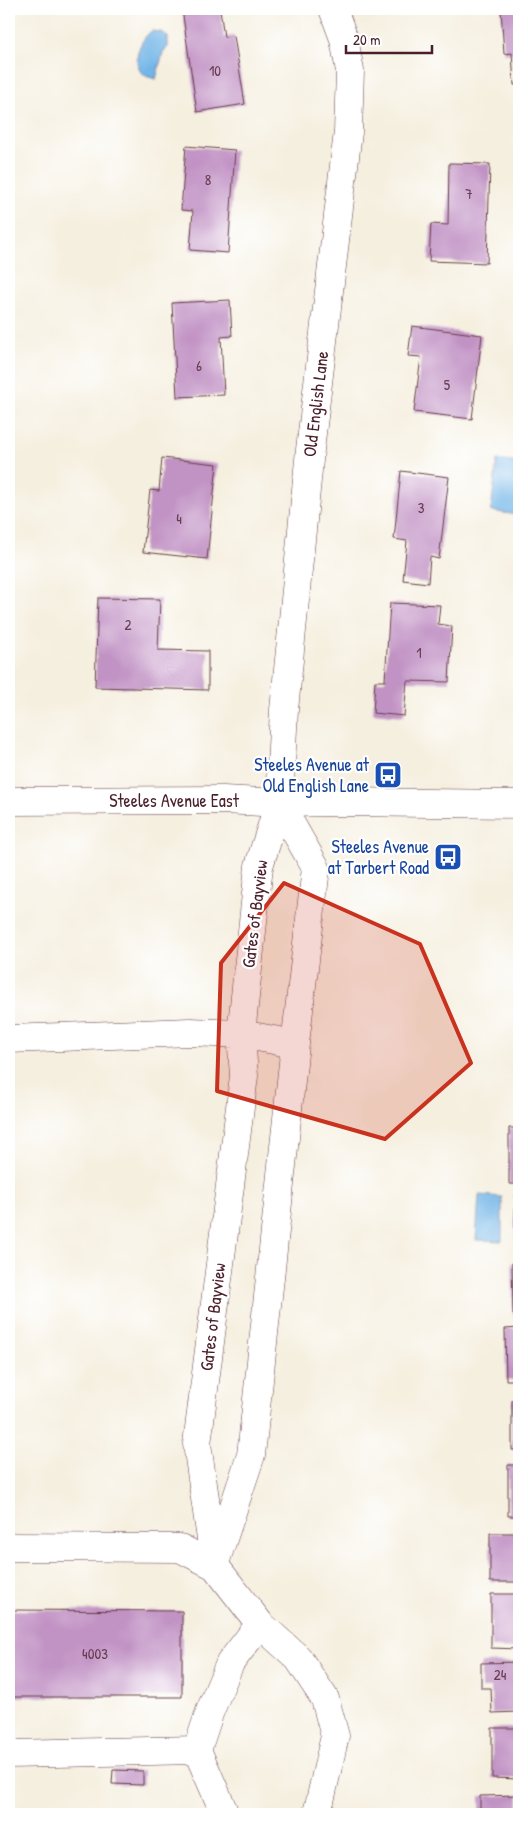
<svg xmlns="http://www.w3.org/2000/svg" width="528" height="1823" viewBox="0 0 528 1823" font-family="'Patrick Hand',sans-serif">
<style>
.water{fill:#72b5e7;stroke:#5e6a89}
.building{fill:#c192c4}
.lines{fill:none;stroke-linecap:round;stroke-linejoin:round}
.minor-casing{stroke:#643e46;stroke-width:29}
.major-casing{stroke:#643e46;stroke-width:29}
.minor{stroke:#fff;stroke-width:28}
.major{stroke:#fff;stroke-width:28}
.marked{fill:#c8321e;fill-opacity:0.2;stroke:#c8321e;stroke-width:4;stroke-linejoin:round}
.labels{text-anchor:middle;stroke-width:4.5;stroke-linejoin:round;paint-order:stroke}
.number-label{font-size:15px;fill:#683c51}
.street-label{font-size:18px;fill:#4a1f2b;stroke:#fff}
.transit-label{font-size:18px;fill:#164399;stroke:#fff;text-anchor:end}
</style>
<rect width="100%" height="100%" fill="#fff"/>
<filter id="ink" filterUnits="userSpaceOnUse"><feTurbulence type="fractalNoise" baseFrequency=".02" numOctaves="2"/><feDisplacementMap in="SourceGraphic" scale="10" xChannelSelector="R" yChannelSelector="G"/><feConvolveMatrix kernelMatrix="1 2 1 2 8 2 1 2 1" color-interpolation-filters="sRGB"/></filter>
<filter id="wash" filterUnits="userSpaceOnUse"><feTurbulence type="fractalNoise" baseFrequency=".0096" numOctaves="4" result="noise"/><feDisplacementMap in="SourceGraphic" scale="20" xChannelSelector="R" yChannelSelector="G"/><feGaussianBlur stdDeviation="1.12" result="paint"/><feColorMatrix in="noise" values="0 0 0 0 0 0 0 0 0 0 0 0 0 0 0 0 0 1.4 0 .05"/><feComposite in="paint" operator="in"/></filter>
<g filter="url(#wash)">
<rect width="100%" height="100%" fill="#f5efdf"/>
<!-- water -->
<path class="water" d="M152 31 161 32 168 37V47L163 52 156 79C153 78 147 77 144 75 130 64 140 38 152 31Z
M497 460 519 463 518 515 491 511Z
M479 1195 502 1197V1241L476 1240Z"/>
<g id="blocks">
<!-- building -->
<path class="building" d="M182 9H220L224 37 234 36 245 104 197 112Z
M501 9H519V85H514L512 53 504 54Z
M186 146 235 150 228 253 190 250 193 211 181 210Z
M449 163 490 164 487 263 429 261 431 224 448 225Z
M230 300 232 336 221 337 224 395 177 397 172 303Z
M412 326 482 335 472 419 414 412 421 357 408 356Z
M162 458 217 464 207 559 143 552 150 490 159 491Z
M401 471 449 477 439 559 430 557 428 583 403 580 407 541 394 539Z
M98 598 160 599 158 650 208 651V690L95 687Z
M390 603 440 605 438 624 452 626 449 682 407 681 404 716 373 713 375 681H385Z
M509 1128H519V1184H509Z
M515 1196H519V1249H515Z
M512 1263H519V1315H513Z
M519 1328V1380H506L505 1329Z
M512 1400H519V1450H512Z
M508 1465H519V1516H508Z
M490 1533H519V1582H490Z
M491 1594H519V1649L491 1648Z
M9 1610 182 1611V1697H9Z
M519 1662V1712L492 1713 491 1688H481V1663Z
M492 1728H519V1779L492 1778Z
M113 1770 143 1771V1785L112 1784Z
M519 1795V1814H480V1796Z"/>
</g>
</g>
<g filter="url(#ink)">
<use href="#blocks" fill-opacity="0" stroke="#643e46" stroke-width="1"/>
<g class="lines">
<defs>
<path id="minor" d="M9 1039 190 1032 241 1034 295 1044
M9 1547 180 1548 215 1566
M216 1560 251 1455 295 1044 316 868 279 803
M9 1754 197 1750
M225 1814 197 1750 210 1711 230 1663 260 1624
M317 1814 335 1736 325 1699 298 1658 260 1624 215 1566 197 1444 244 1076 241 1034 259 866 279 803 284 710 310 450 348 132 350 71 344 39 333 9"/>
<path id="major" d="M9 801 223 800 279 803 341 802 519 804"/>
</defs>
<!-- minor casing -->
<use href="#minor" class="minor-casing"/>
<!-- major casing -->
<use href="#major" class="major-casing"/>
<!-- minor -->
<use href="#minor" class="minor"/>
<!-- major -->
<use href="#major" class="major"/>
</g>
</g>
<!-- marked area -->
<path class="marked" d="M284 883 420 944 471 1063 385 1139 217 1091 221 963Z"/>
<!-- icons -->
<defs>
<symbol id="bus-square" viewBox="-11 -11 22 22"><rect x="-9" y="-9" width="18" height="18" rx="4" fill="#1a4fb4" stroke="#fff"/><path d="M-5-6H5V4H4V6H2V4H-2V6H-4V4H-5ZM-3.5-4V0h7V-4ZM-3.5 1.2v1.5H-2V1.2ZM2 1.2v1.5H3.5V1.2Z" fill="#fff"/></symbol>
</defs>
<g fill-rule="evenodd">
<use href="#bus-square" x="372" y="759" width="32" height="32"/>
<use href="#bus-square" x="432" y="841" width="32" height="32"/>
</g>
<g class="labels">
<!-- number labels -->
<g class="number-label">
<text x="215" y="76">10</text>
<text x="208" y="185">8</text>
<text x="469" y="199">7</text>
<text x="199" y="371">6</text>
<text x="447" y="390">5</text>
<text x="421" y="513">3</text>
<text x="179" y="524">4</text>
<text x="128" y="630">2</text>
<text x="419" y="658">1</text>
<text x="95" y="1659">4003</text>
<text x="500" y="1680">24</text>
</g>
<!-- street labels -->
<g class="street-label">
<text transform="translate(316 404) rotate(-83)" y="6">Old English Lane</text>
<text x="174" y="807">Steeles Avenue East</text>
<text transform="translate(255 914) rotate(-83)" y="6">Gates of Bayview</text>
<text transform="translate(213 1317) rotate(-83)" y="6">Gates of Bayview</text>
</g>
<!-- transit labels -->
<g class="transit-label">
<text x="369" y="771">Steeles Avenue at<tspan x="369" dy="21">Old English Lane</tspan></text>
<text x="429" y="853">Steeles Avenue<tspan x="429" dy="21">at Tarbert Road</tspan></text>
</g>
</g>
<!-- margin -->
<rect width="528" height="1823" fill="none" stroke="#fff" stroke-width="30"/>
<!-- scale -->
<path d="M346 45v8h86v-8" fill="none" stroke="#4a1f2b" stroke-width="2.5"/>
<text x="353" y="45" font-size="15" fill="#4a1f2b" stroke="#ffffff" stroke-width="4" paint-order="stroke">20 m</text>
</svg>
